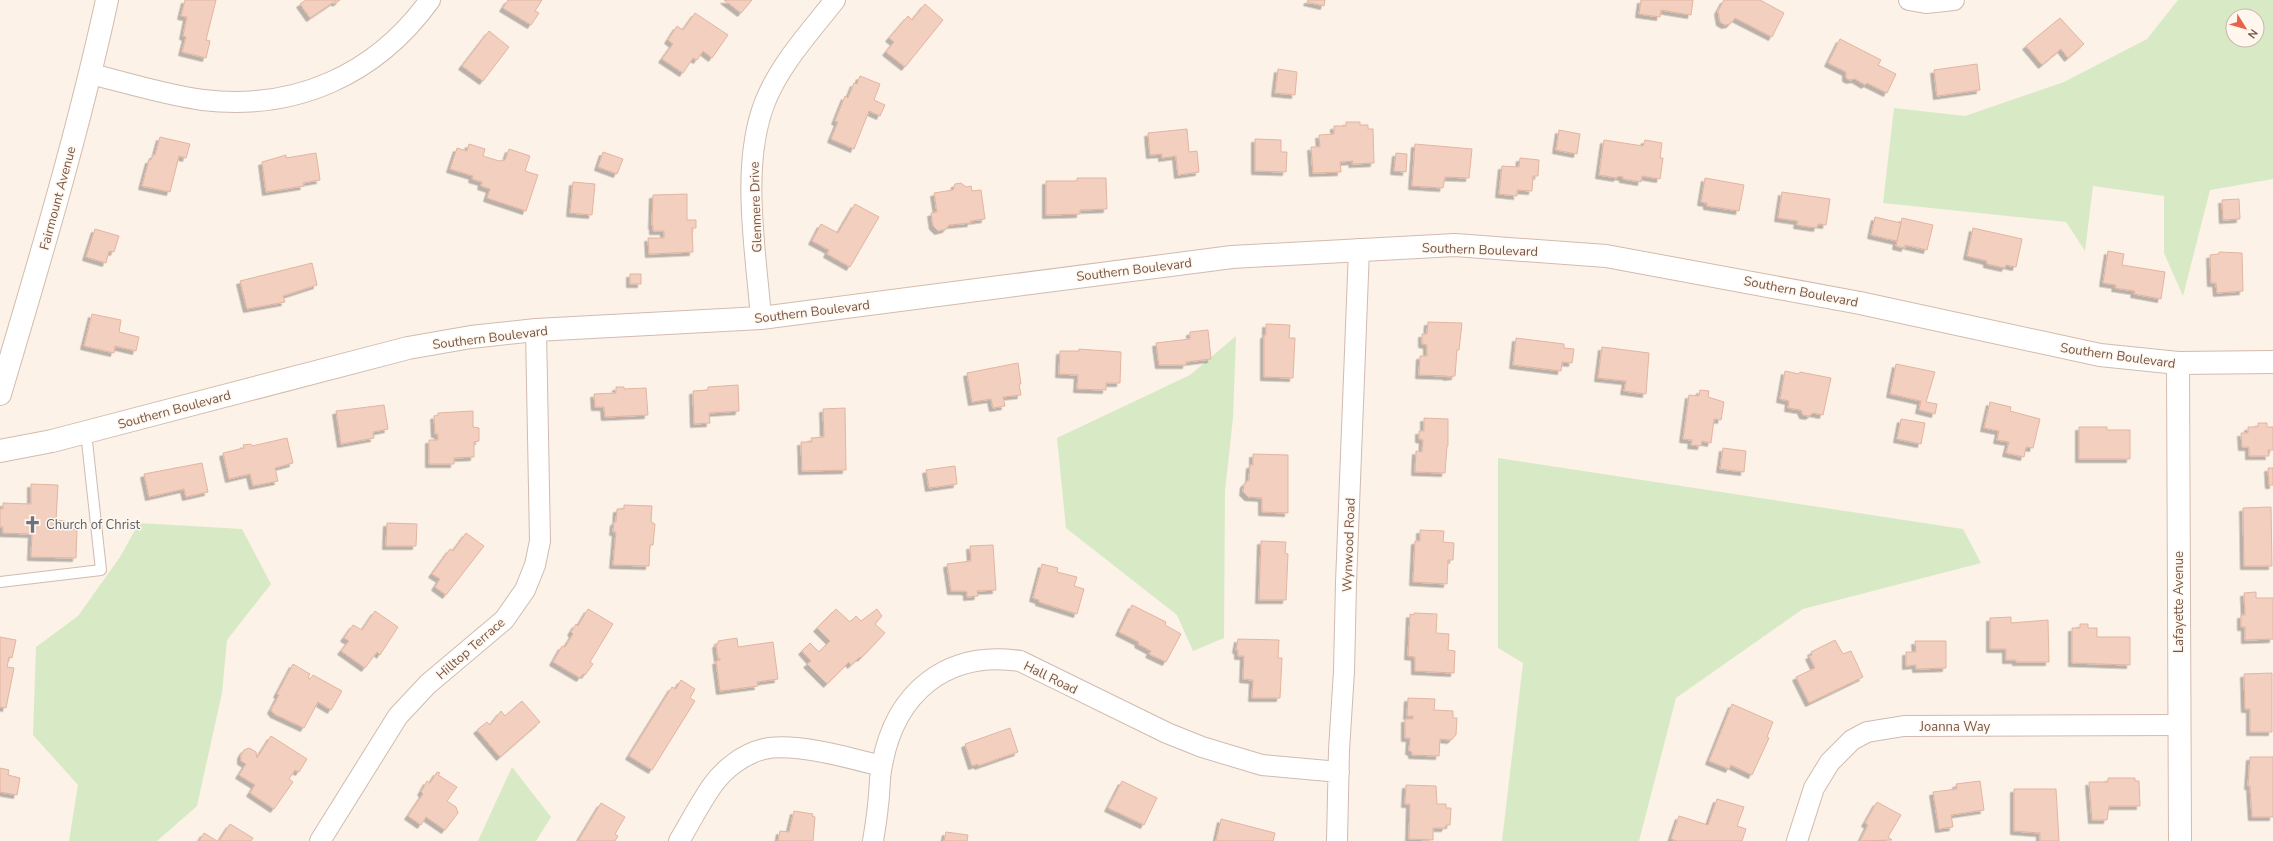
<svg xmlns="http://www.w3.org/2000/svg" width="2273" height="841" viewBox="0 0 2273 841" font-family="'Nunito Sans',sans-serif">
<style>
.green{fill:#d7eac5;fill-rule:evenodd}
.building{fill:#f2cfbf;stroke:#e4b49f;filter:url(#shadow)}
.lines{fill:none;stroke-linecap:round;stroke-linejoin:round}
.lane-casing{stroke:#d0bbaf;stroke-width:12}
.street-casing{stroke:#d0bbaf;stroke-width:22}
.secondary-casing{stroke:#d3bbad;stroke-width:24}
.lane{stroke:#fff;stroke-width:10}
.street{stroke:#fff;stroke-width:20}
.secondary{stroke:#fff;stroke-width:22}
.labels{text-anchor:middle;stroke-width:3;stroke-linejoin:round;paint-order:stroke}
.street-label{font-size:13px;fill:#76574b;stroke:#fff7ed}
.worship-label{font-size:13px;fill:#5b616d;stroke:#fff7ed;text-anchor:start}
</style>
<defs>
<filter id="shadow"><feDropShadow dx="-3.5" dy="3.5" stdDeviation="0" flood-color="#0004"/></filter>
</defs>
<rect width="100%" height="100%" fill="#fcf2e7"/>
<!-- green -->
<path class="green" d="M2178 0H2273V179L2210 190 2183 296 2164 253V196L2093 186 2085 251 2066 222 1883 203 1894 108 1965 116 2064 82 2147 39ZM2233 16H2257V40H2233Z
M1236 336 1233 418 1225 491 1224 638 1193 651 1177 615 1066 528 1057 438 1190 375Z
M1498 458 1963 529 1981 563 1803 609 1676 698 1639 841H1502L1523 663 1498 648Z
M139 523 242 529 271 584 227 640 222 693 197 806 157 841H69L78 785 33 735 36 647 78 616 120 557Z
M512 767 551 817 536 841H478Z"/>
<!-- building -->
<path class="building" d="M185 0H216L206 40 210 41 206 58 182 52 186 37 183 36 187 17 181 16Z
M306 0H340L336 3 335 1 310 18 300 4Z
M508 0H542L535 11 539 13 531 25 503 8Z
M724 0H752L741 13Z
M1308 0H1325L1324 6 1307 2Z
M1641 0H1693L1691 15 1661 10 1660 17 1639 14Z
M1724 0H1760L1784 13 1772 37 1735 18 1730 24 1725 25 1720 22 1718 11Z
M925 4 943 20 905 67 886 52 894 42 889 38 908 16 912 20Z
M695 13 728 35 712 58 703 51 697 60 693 58 683 73 662 59 673 44 668 40 677 26 683 30Z
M2060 18 2084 44 2068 58 2061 49 2042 65 2026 46Z
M489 31 509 47 483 81 462 66Z
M1840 39 1881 60 1878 65 1896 74 1887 93 1867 83 1865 85 1855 79 1850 80 1846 78V72L1828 63Z
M1977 64 1980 90 1937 96 1934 70Z
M1278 69 1297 72 1295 95 1275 93Z
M860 76 880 84 874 100 885 105 880 116 869 111 854 149 831 139 838 122 835 121 845 96 848 98 854 83 857 84Z
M1346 122H1360V125H1368V129H1373L1374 163 1352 164 1353 161 1340 162 1341 172 1313 173 1311 147H1320L1319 135 1334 134V126H1346Z
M1187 129 1189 152 1197 151 1199 172 1178 175 1176 156 1162 158V154L1150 155 1148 133Z
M1559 130 1580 134 1577 154 1556 150Z
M160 137 190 144 186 158 179 156 170 192 142 186 149 160H151L153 155H155Z
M1255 139 1281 140V152H1287L1286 172 1255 171Z
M1604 140 1643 146 1645 140 1662 143 1660 158H1663L1660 179 1642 176 1641 182 1623 179V177L1618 176 1617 178 1599 175Z
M469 144 485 149 483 156 499 161 505 160 509 149 530 156 525 171 538 175 526 211 487 198 490 189 481 186 482 182 472 179 473 176 450 169 457 148 467 151Z
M1415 144 1472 149 1469 178 1445 177 1443 188 1412 186Z
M603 152 623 159 617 174 598 167Z
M316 153 320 180 303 183 304 186 266 192 262 162 286 155V158Z
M1396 153 1407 154 1406 172 1394 171Z
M1520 158 1539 160 1538 176H1533L1532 191 1517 190V196L1499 194 1502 166 1519 167Z
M1077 178H1106L1107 209 1080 210V214L1046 215V181H1077Z
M1705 178 1744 185 1739 211 1707 206V203L1701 202Z
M573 182 595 184 592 215 570 213Z
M961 183 966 187 971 186 972 191 981 190 985 219 970 221 971 223 949 225 946 229 938 231 933 226 931 213 937 212 934 193 953 190 955 184Z
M1782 192 1830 199 1826 225 1818 224 1817 228 1797 225 1798 221 1778 218Z
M687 194V220H696V228H692L693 252 649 254 648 238H664V231H653V225L652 226 653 195Z
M2239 199 2240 219 2223 220 2222 200Z
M855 204 879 217 850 267 827 254 829 250 812 241 821 224 838 233Z
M1875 217 1901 223 1897 241 1871 235Z
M1902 218 1933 225 1927 250 1905 245V248L1896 246Z
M1973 228 2022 239 2016 267 2006 265 2005 268 1987 264V261L1967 256Z
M95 229 119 236 114 252 109 251 106 263 86 257Z
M2108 251 2124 254 2122 265 2165 272 2161 299 2134 294 2135 291 2115 288 2116 285 2103 283Z
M2219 252 2242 253 2243 291 2217 293 2216 283H2211L2210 255 2219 254Z
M312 263 317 285 283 296 285 302 247 309 240 281Z
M630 274H641V284H630Z
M92 314 121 320 119 332 139 337 136 351 115 346 114 353 84 346Z
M1428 322 1462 323 1459 350H1457L1455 376 1447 377V376L1419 375 1420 356H1427V345L1422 344V334H1427Z
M1266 324 1290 325 1289 338H1295L1293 378 1264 377V335H1266Z
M1208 330 1211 359 1186 362V365H1159L1156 343 1190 339V332Z
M1516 338 1564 344V348L1574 349 1572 363 1562 362 1561 371 1513 365Z
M1602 347 1649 353 1646 394 1624 391 1626 381 1598 378Z
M1079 349 1121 352 1120 383H1106V390L1077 389 1078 375 1059 374 1060 351H1079Z
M1018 363 1021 384H1019L1021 395 1003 397 1005 406 993 408 991 399 972 402 967 373Z
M1896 364 1935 372 1926 402 1937 404 1935 414 1919 410 1921 401 1890 394Z
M1785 371 1799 374 1800 372 1831 378 1823 415 1813 413 1809 416 1803 415 1801 410 1788 408 1789 401 1780 399Z
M738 385 739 411 709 413 710 423 694 424 693 391 708 390V387Z
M616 387H624V389L646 388 648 415 605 417 604 407H595L594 394 616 393Z
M1700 390 1709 391 1708 397 1724 402 1721 420 1714 419 1711 443 1702 441 1701 446 1691 445 1692 440 1683 439 1689 395 1699 396Z
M1990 402 2011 407 2010 411 2040 419 2033 448 2026 447 2024 457 2006 453 2009 442 1997 440 1999 431 1984 428Z
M384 405 388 429 373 432 374 438 341 444 336 411Z
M845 408 846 470 802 471 801 442H812L811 438 824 437 823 409Z
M473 411V427L479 428V441L474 442V457L454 458V464H429V440H438V434H435L434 416 438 415V413Z
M1424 418 1448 419V446H1447L1445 473 1415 472 1416 451 1422 452 1423 440 1419 439V431H1424Z
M1901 419 1925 423 1921 444 1897 439Z
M2258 423H2267V427H2273V450H2268L2269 456H2249V447H2242L2241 433H2248V427H2258Z
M2079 427H2107V430H2130V459H2079Z
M287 438 293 463 275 468 278 481 253 486 250 474 229 479 223 453 244 448 243 445 251 444 252 446Z
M1723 448 1746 451 1744 472 1720 469Z
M1253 454 1288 455V513L1262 512V498L1248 497 1243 492 1244 484 1249 480 1250 465H1253Z
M202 463 208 492 186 497 184 489 149 497 144 474Z
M955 466 957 484 929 488 926 470Z
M2268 468H2273V485H2269Z
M31 484 58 485 56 520 65 521V529H77L76 558 31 557 32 534 3 533V527H0V509H3V503L31 504Z
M624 505 652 506 651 522 655 524 653 545H650L649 566 613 565 616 532H613L614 522H616L617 509H624Z
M2271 507 2272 566H2244L2243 508Z
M387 523 417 524 416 546H386Z
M1420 530 1444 531 1443 542 1454 543 1453 560H1448L1447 584 1413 582 1415 541H1420Z
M466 533 484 546 446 595 435 587 440 579 432 574 450 549 453 551Z
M1261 541 1286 542 1285 553 1288 554 1286 600H1259Z
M993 545 996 590 977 591 978 596 967 597V592L964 591H951L947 564 971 561 970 546Z
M1042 564 1058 568 1057 572 1077 577 1074 586 1084 589 1077 614 1039 602V600L1033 598Z
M2256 592V598H2273V639L2245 640V627H2241V615H2245L2244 593Z
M1132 605 1166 622 1165 625 1181 634 1166 662 1149 654 1151 651 1138 644 1139 642 1119 632Z
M588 609 613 624 590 662 593 664 585 675 583 674 580 678 553 662 562 646 565 647 573 634 571 632 576 624 578 626Z
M836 609 850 622 856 616 861 621 877 609 882 616 875 624 885 633 861 658 860 657 851 665 849 662 827 684 807 664 811 661 802 651 810 643 819 652 830 641 817 628Z
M375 611 398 627 380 655 377 652 365 668 341 651 349 641 344 638 353 625 362 630Z
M1414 613 1437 614 1436 633 1449 634 1448 650 1455 651 1454 673 1415 671V657L1408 656 1410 614 1414 615Z
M2011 617V623L2048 620 2049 662H2016V660H2006V649H1990V618Z
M2080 624H2088V628H2097V637H2130V665L2072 663V628H2080Z
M0 637 16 640 12 658 9 657 7 667 14 668 6 708 0 707Z
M737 638 738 647 773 642 778 679 757 682 758 686 720 691 716 661 720 660V658L718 659 716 644H718V641Z
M1238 639 1279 640 1278 658H1282L1280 698H1252L1253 680 1243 679 1244 656H1238V650H1236Z
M1835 640 1843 654 1851 651 1863 677 1809 703 1796 677 1815 668 1809 656 1812 655 1811 652Z
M1915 641H1946V668L1916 669V665L1906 666V652H1916Z
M293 664 310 674 308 678 310 679 313 675 342 691 331 710 318 702 304 728 274 714 271 710 279 695 277 694Z
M2272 673V732H2250V709H2245L2244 674Z
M681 680 695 689 690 698 695 701 652 770 629 756 672 687 676 689Z
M1408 698 1435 699 1434 710 1453 711V718H1457L1456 735 1451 740 1440 739 1439 756 1412 755V752L1409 751 1410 738H1405V719H1413V716H1407Z
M522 701 540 722 500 757 477 730 487 722 490 725 501 711 505 716Z
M1732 704 1773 722 1767 737 1769 738 1752 775 1731 765 1729 769 1709 761Z
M1010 728 1018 752 978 766V764L972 766 965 744Z
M271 736 307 759 299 772 295 770 289 779 293 782 274 809 250 793 255 785 239 775 246 764 241 761V755L244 750 249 748 256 752 257 758Z
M2250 757H2273V817H2252L2250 786H2248Z
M0 768 9 770 8 775 20 778 17 795 0 792Z
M437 772 440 773 438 775 457 787 447 801 456 807 458 813 445 830 426 817 421 825 408 816 423 794 421 792 427 781 430 783Z
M2108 778H2135V781H2139L2140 806H2109L2107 820H2092L2089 782H2108Z
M1122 781 1157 798 1144 825 1108 808Z
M1980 781 1984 810 1951 815 1953 827 1939 829 1933 792 1957 789 1956 784Z
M1406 785 1436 786 1437 804H1446V808H1451L1450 825H1446L1445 828H1433V840L1409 839 1410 804H1405Z
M2014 789H2056L2059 841H2040V833L2014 831Z
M1717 799 1744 807 1737 826 1746 829 1742 841H1677L1671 839 1679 816 1708 825Z
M1877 802 1901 815 1888 837 1892 840 1860 841 1868 825 1865 823Z
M601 803 625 817 615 834 618 836 615 841H578Z
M794 811 813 814 812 816 815 817 813 841H778L780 831 789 832Z
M1221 819 1275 833 1273 841H1216Z
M230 824 253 838 251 841H219Z
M946 832 968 835 967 841H944Z
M204 833 217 841H199Z"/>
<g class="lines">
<defs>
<path id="lane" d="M0 582 101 570 86 432"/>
<path id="street" d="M1909 0 1926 3 1954 0
M91 74C128 83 165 95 203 100 295 111 376 75 430 0
M761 318C756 252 740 165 765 102 780 64 810 32 835 0
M320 841 398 716 428 684 504 620 525 590 535 565 540 541 536 330
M679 841C690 823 700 803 712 786 724 769 743 754 764 749 794 742 851 758 881 766
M873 841C875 829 877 817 878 805 880 792 879 778 882 765 895 693 946 650 1020 661L1167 733 1202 747 1262 765 1339 772
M1337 841 1339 750 1344 671 1346 583 1359 249
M1797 841 1814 788 1830 762 1852 740 1867 732 1904 726 2179 725"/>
<path id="secondary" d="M2178 363 2180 841
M0 394C39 263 78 133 107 0
M0 451 52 441 408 348 471 337 536 330 761 318 1232 257 1455 245 1606 256 1860 303 2100 355 2178 363 2273 362"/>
</defs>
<!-- lane casing -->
<use href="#lane" class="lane-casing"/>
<!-- street casing -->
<use href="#street" class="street-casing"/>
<!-- secondary casing -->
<use href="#secondary" class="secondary-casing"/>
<!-- lane -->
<use href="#lane" class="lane"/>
<!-- street -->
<use href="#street" class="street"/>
<!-- secondary -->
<use href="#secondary" class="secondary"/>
</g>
<!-- icons -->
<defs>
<symbol id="church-bare" viewBox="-9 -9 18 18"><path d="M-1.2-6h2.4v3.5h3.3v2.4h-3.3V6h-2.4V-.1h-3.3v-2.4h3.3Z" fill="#6b7280" stroke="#fff7ed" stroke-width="2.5" paint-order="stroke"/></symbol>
</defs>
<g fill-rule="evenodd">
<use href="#church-bare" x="20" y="512" width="25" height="25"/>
</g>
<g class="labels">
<!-- street labels -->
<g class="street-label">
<text transform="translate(57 198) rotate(-75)" y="5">Fairmount Avenue</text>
<text transform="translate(755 207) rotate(-92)" y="5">Glenmere Drive</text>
<text transform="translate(1480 249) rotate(2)" y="5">Southern Boulevard</text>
<text transform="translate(1134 269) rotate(-7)" y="5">Southern Boulevard</text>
<text transform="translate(1801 291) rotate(11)" y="5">Southern Boulevard</text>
<text transform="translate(812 311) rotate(-7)" y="5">Southern Boulevard</text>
<text transform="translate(490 337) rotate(-7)" y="5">Southern Boulevard</text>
<text transform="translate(2118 355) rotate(8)" y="5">Southern Boulevard</text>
<text transform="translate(174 409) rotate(-15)" y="5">Southern Boulevard</text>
<text transform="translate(1348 545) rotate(-88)" y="5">Wynwood Road</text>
<text transform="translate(2178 602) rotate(-90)" y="5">Lafayette Avenue</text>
<text transform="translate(470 648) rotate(-41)" y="5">Hilltop Terrace</text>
<text transform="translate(1051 677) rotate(26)" y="5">Hall Road</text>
<text x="1955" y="731">Joanna Way</text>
</g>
<!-- worship labels -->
<g class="worship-label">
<text x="46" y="529">Church of Christ</text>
</g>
</g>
<!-- north arrow -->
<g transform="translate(2245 28) rotate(127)"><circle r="19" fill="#fff7ed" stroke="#c8b7ac"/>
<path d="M0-3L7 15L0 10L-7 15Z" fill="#e6634d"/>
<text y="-6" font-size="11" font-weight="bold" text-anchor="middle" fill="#76574b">N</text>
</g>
</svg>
